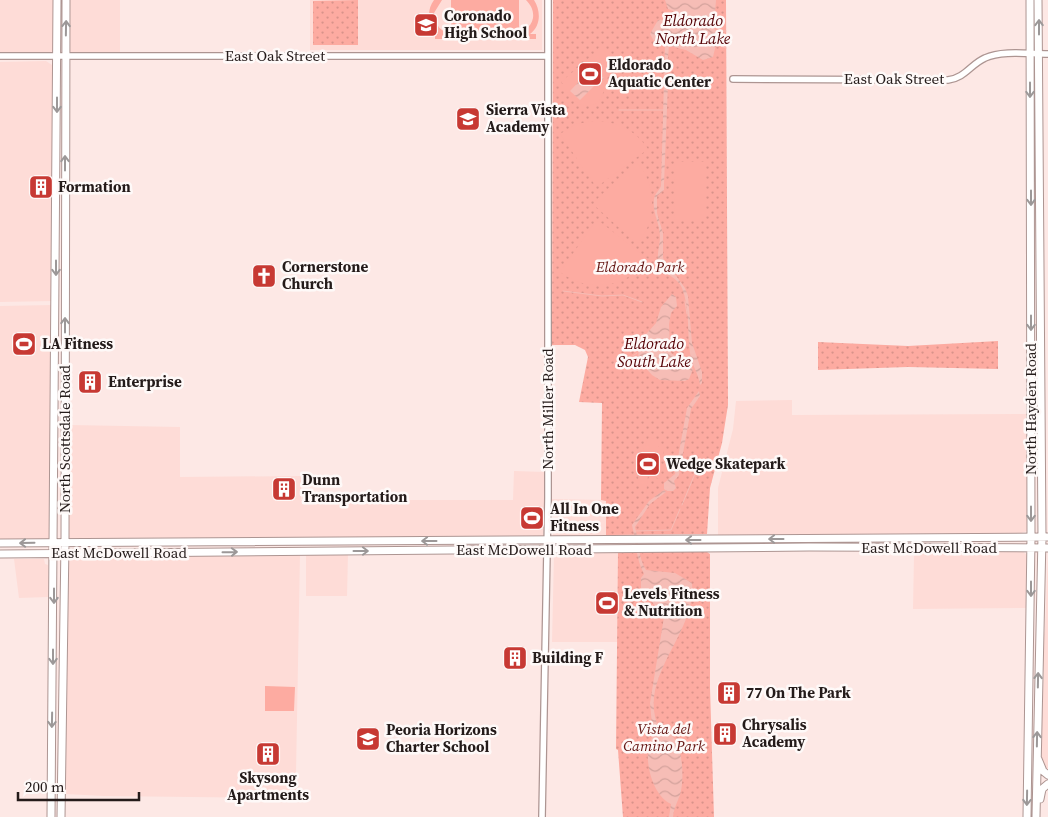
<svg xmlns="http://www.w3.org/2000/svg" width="1048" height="817" viewBox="0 0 1048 817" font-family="'Source Serif 4',serif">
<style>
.built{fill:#fedcd7}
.grass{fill:url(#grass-dots)}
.garden{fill:#fdaba1}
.water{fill:url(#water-waves)}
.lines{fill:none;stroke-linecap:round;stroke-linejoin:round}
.stream{stroke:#f6bdb6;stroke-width:1}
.tertiary-casing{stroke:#ad9592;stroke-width:8}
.primary-casing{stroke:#ad9592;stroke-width:9}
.tertiary{stroke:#fff;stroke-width:5.5}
.primary{stroke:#fff;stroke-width:7}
.oneway{stroke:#9c9898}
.labels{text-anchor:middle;stroke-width:5;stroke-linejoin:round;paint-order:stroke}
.poi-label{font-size:15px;font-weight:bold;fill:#241b1a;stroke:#fef9f8;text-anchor:start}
.street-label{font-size:15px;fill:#241b1a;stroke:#fef9f8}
.park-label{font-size:15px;font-style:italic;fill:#651512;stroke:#fef9f8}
.water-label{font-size:16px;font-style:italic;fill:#560306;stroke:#fef9f8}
</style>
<defs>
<pattern id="grass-dots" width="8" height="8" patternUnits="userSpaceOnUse" patternTransform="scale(1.25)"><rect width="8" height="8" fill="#fdaba1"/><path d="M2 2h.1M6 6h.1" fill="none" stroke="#d9938a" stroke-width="1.8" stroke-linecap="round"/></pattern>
<pattern id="water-waves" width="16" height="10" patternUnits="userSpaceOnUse" patternTransform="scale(1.25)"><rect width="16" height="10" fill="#f6bdb6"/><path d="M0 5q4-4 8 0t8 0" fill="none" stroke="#d3a29c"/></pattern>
</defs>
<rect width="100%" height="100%" fill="#fde8e5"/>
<!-- built -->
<path class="built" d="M0 0H54L53 51 49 53H0Z
M70 0H120V53H69Z
M310 0H542V50H310Z
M46 61 52 65 53 301 0 302V62Z
M53 305 50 539 0 540V306Z
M792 400V415L1028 414 1027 531 1021 533 718 535V488L733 429 736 401Z
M69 425 180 427V477L301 476V500H513L514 471 545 472 543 537 69 538Z
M552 499 606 500V536H553Z
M1022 551 1027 555 1028 558 1027 608 913 609 914 556 917 552Z
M618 552V642H552L554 555Z
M300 554 296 773 301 793 284 798 104 796 65 794 68 556Z
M306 554H348L347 596H306Z
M1048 554V773L1043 768 1040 747 1044 675 1042 644 1045 630Z
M14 559H44L45 564 48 565V597L19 598Z"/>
<!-- grass -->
<path class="grass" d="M358 0V45H313V1Z
M553 0H726L728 405 722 443 710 488 707 534 606 535V501L601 500 602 403 579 402 588 357 585 350 575 345H552Z
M998 341V369L908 367 818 370V342L908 346Z
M618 552H707L710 554V688L714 817H623L618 750 616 749Z"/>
<!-- garden -->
<path class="garden" d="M434 0H442L434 13C435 25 441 33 453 34 473 34 529 43 533 18 534 11 531 5 526 0H534C541 11 541 26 530 34H536V39H435V34H438C428 24 426 11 434 0Z
M451 0H519V32L451 31Z
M601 44 610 53 609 54C615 62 611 69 608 77 604 87 603 111 582 105 575 103 569 94 564 89L566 87 561 82 596 52Z
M594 121C617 121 635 130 648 149L598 186 595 185 560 134 576 124Z
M636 162C657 181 657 224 637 244L594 205V202Z
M674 162H704V221H675Z
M599 221 648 259C627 288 589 294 560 272L595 222Z
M649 437 654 439V442L664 452 657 463 661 477 658 479 651 473 648 476 646 493 639 486 637 456 643 450Z
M265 686 295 687 294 711H265Z"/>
<!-- water -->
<path class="water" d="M665 0H716L714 26 717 40 713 57 703 60 686 50 669 46 666 79 668 83 664 184V190L657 196V213L663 233V258L685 288 688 296 692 343 702 372V383L700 385C699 374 691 364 690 353 687 332 690 308 682 288 678 278 666 275 660 267 655 259 660 246 660 237 660 223 652 213 654 199 655 193 659 191 661 186L665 45 655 43 650 34 658 20 675 19 676 12 668 9Z
M591 69 604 78 597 85 588 76 595 85 580 100 570 91Z
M672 294 676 297 677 306 671 313 669 324 670 348 671 353 693 369 689 379 685 381 660 380 652 375 643 365 638 364 639 342 656 323 661 307Z
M699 391 700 396 691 409 679 475 674 481 676 488 673 491H667L664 489V483L675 474 687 408Z
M664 490 666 492 650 504 635 527C639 542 638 557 646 570L675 573 692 583C697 635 634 677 660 731 684 729 685 779 680 795 677 803 674 808 673 817H669L671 804C651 795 641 753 653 736L650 703 664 617 641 588V578L644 574C636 559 636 542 632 525L649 501Z"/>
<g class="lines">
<!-- stream -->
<path class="stream" d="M715 31H726
M717 45 726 48
M619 110H664
M563 291 602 296 623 295 642 302
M685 301 687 314
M616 367 637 353
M682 505 699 464
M635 531 671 530 680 509
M621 744H649"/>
<defs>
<path id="tertiary" d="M0 56H548
M733 79 948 80C965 78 971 64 985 58 1002 50 1029 54 1048 54
M542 817 548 498V0"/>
<path id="primary" d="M0 543 1048 537
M0 554 809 547 1048 548
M1038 759 1043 771 1048 775
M1040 799 1042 789 1048 784
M51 817 57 0
M61 817 65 542 66 0
M1027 817 1031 537 1030 0
M1036 817 1042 537 1038 0"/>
</defs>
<!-- tertiary casing -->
<use href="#tertiary" class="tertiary-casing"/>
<!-- primary casing -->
<use href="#primary" class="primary-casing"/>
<!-- tertiary -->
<use href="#tertiary" class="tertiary"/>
<!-- primary -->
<use href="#primary" class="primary"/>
</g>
<!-- one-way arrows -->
<defs><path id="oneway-shaft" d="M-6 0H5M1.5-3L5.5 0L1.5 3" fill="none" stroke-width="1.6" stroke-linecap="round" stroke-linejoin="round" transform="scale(1.25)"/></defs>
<g class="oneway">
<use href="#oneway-shaft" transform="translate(1039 27) rotate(-90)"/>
<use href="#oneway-shaft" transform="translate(66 28) rotate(-89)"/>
<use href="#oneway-shaft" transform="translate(1030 90) rotate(90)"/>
<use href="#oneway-shaft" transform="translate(57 105) rotate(90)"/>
<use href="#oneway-shaft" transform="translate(65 163) rotate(-90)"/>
<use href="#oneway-shaft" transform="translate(1031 198) rotate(90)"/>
<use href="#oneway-shaft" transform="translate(56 268) rotate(90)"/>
<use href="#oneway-shaft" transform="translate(1031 323) rotate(90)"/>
<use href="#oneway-shaft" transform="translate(65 325) rotate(-90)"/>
<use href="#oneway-shaft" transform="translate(1031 514) rotate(90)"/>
<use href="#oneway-shaft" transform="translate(776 539) rotate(180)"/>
<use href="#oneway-shaft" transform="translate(693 540) rotate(180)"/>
<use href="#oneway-shaft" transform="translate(429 541) rotate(180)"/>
<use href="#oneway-shaft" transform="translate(27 543) rotate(179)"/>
<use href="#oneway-shaft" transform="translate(361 551)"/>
<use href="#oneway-shaft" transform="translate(230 552) rotate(-1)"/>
<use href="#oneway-shaft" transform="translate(1031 589) rotate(90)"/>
<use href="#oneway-shaft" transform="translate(54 596) rotate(90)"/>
<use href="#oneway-shaft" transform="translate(53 657) rotate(90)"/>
<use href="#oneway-shaft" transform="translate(1038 680) rotate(-89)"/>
<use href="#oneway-shaft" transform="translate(52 720) rotate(91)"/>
<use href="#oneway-shaft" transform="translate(1037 739) rotate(-89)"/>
<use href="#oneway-shaft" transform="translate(1027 798) rotate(91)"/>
</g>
<!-- icons -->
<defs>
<symbol id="school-square" viewBox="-11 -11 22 22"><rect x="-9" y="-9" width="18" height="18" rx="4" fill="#c73933" stroke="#fef9f8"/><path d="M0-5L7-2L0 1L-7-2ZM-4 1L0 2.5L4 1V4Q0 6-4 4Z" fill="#fff"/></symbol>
<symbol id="stadium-square" viewBox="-11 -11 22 22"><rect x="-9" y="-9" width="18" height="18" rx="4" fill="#c73933" stroke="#fef9f8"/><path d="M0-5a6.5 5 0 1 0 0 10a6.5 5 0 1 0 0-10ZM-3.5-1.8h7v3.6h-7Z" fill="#fff"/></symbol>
<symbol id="building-square" viewBox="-11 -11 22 22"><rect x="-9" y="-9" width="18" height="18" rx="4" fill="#c73933" stroke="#fef9f8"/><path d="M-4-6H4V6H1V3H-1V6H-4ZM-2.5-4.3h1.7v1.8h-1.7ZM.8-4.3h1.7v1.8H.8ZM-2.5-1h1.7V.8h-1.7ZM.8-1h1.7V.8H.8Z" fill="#fff"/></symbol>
<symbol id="church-square" viewBox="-11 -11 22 22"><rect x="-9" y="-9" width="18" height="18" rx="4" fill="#c73933" stroke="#fef9f8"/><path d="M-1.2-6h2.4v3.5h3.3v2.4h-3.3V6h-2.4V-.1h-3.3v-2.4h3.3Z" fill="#fff"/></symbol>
</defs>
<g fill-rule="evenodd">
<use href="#school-square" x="412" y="11" width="28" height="28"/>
<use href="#stadium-square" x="576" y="60" width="28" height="28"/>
<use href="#school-square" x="454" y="105" width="28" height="28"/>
<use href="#building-square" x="27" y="173" width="28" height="28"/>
<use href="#church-square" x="250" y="262" width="28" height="28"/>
<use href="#stadium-square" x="10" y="330" width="28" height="28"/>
<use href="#building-square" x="76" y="368" width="28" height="28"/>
<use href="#stadium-square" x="634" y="450" width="28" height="28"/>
<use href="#building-square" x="270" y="475" width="28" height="28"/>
<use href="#stadium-square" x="518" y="504" width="28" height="28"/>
<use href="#stadium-square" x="593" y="589" width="28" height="28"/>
<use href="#building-square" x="501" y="644" width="28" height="28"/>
<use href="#building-square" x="715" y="679" width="28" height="28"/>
<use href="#building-square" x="711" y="720" width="28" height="28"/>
<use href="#school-square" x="354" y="725" width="28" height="28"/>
<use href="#building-square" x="254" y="740" width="28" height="28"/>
</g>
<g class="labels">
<!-- poi labels -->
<g class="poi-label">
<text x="444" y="21">Coronado<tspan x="444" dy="17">High School</tspan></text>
<text x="608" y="70">Eldorado<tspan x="608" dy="17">Aquatic Center</tspan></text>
<text x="486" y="115">Sierra Vista<tspan x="486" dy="17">Academy</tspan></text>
<text x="58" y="192">Formation</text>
<text x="282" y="272">Cornerstone<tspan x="282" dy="17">Church</tspan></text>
<text x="42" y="349">LA Fitness</text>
<text x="108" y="387">Enterprise</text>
<text x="666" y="469">Wedge Skatepark</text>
<text x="302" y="485">Dunn<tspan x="302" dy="17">Transportation</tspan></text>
<text x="550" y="514">All In One<tspan x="550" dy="17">Fitness</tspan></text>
<text x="624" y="599">Levels Fitness<tspan x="624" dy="17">&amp; Nutrition</tspan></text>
<text x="532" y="663">Building F</text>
<text x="746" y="698">77 On The Park</text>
<text x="742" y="730">Chrysalis<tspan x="742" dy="17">Academy</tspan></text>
<text x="386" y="735">Peoria Horizons<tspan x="386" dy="17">Charter School</tspan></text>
<text x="268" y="783" text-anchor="middle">Skysong<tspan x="268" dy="17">Apartments</tspan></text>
</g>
<!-- street labels -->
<g class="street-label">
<text x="275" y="61">East Oak Street</text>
<text x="894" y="84">East Oak Street</text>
<text transform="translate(548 409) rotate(-90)" y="5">North Miller Road</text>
<text transform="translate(1031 409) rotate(-90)" y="5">North Hayden Road</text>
<text transform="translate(65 439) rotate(-90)" y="5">North Scottsdale Road</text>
<text x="929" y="553">East McDowell Road</text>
<text x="524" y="555">East McDowell Road</text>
<text x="119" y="558">East McDowell Road</text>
</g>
<!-- park labels -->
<g class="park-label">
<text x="640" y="272">Eldorado Park</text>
<text x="664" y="734">Vista del<tspan x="664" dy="17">Camino Park</tspan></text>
</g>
<!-- water labels -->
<g class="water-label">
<text x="693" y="26">Eldorado<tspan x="693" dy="18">North Lake</tspan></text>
<text x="654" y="349">Eldorado<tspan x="654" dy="18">South Lake</tspan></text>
</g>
</g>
<!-- scale -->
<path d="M18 792v8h121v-8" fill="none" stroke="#241b1a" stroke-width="2.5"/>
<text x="25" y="792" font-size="15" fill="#241b1a" stroke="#fef9f8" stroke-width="4" paint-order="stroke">200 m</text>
</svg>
